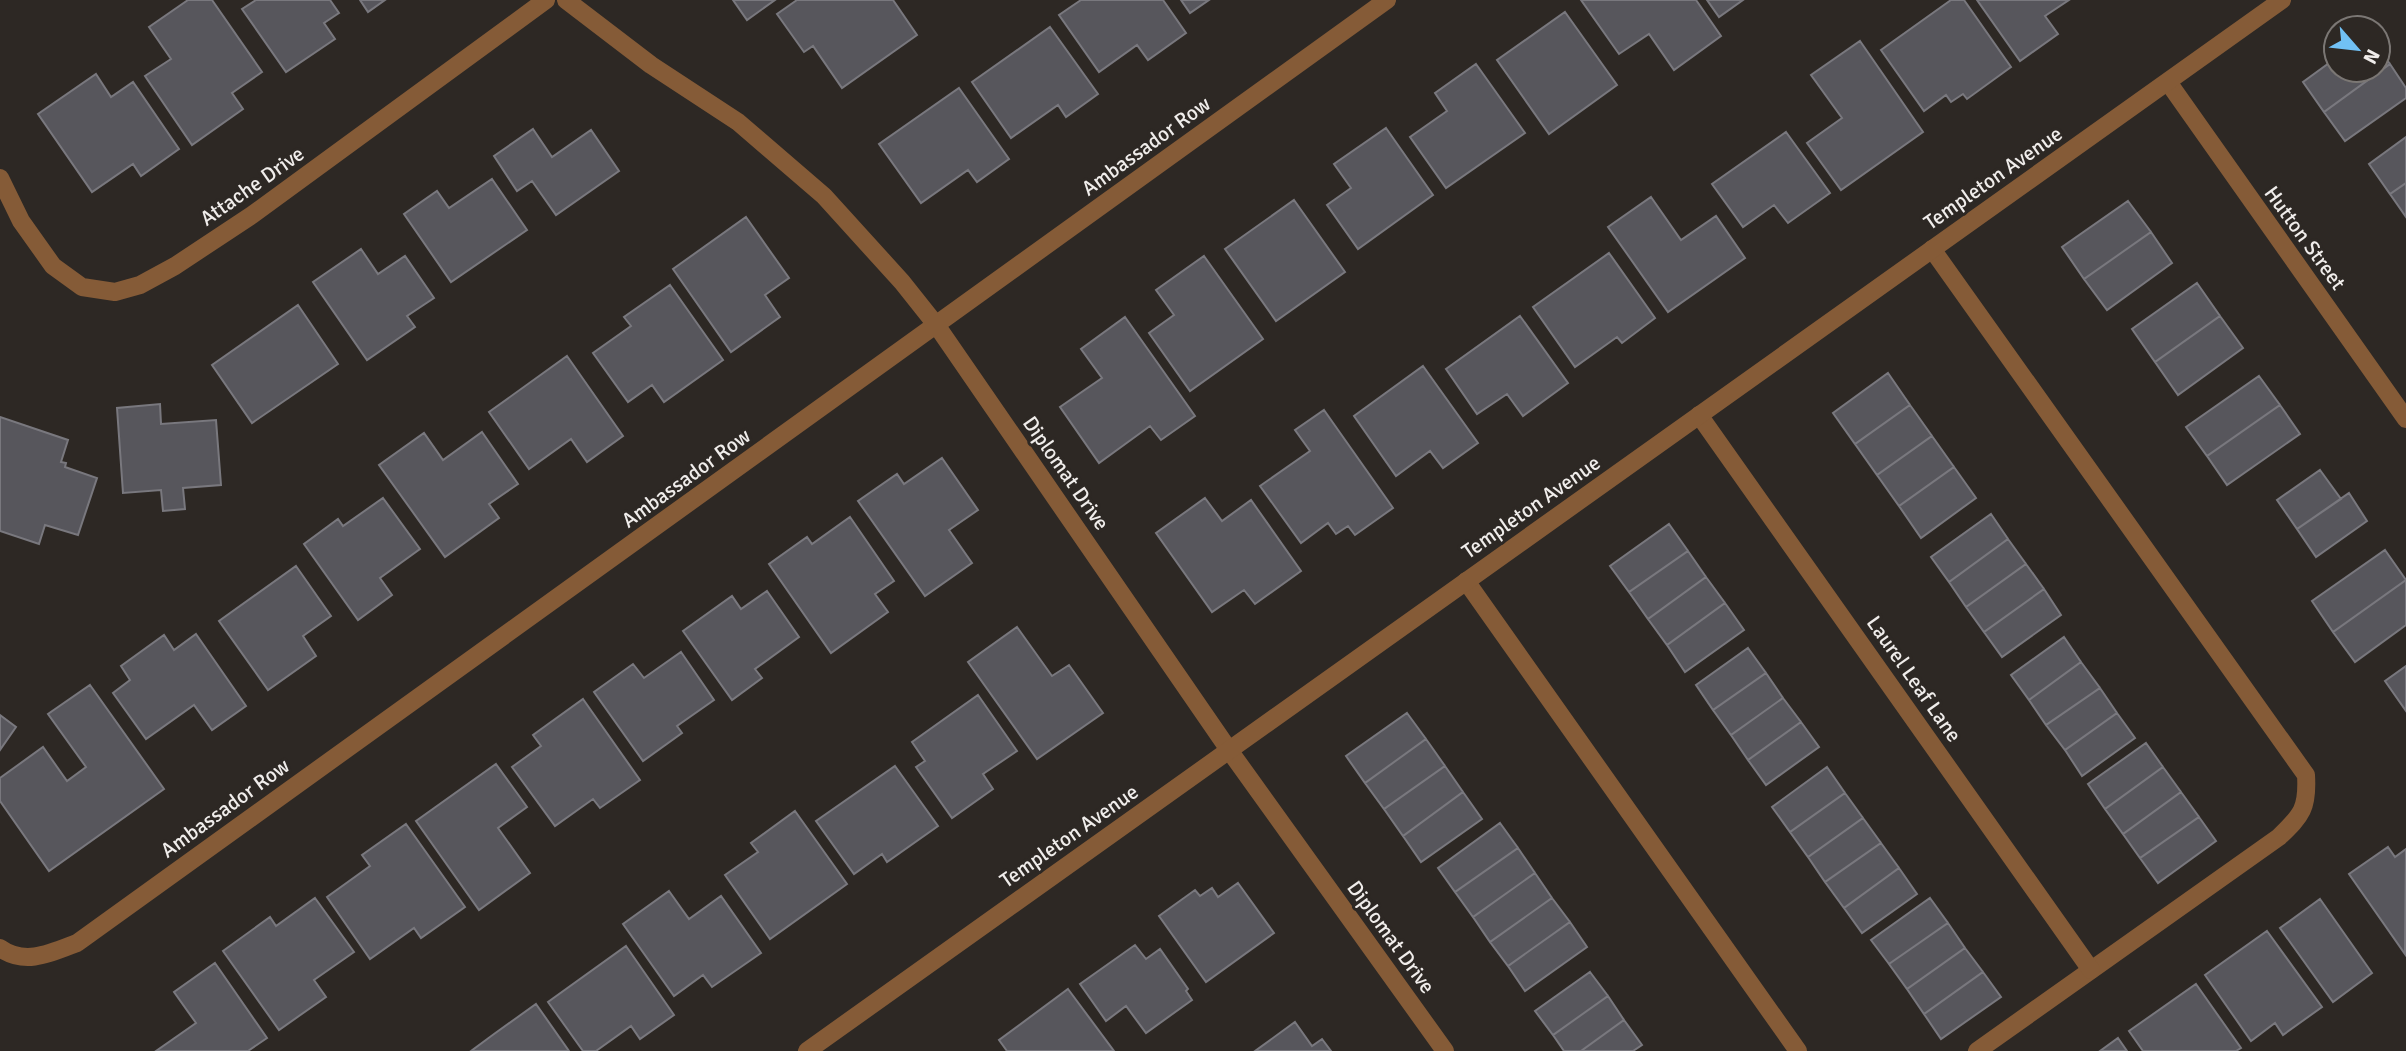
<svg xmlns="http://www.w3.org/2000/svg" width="2406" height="1051" viewBox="0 0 2406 1051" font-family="Signika,sans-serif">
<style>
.building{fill:#57565c;stroke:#79787e;stroke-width:2}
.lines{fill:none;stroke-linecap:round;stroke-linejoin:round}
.service{stroke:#855b37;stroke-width:18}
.minor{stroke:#855b37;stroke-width:18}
.tertiary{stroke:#855b37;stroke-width:18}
.labels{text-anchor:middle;stroke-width:6;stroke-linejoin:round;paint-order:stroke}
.street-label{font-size:21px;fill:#f0edeb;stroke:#2d2824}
</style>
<rect width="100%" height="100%" fill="#2d2824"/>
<!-- building -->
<path class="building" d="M188 0H212L262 72 232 93 243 109 192 145 145 76 171 59 149 27Z
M256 0H330L339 13 324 23 335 39 286 72 242 9Z
M360 0H385L368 12Z
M733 0H775L747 20Z
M797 0H893L917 35 842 88 813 46 804 52 777 14Z
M1081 0H1163L1186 33 1148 60 1137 45 1099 72 1059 15Z
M1181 0H1209L1190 13Z
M1581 0H1696L1721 36 1674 70 1649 34 1619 54Z
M1707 0H1743L1719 17Z
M1951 0H1964L2011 67 1967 99 1963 94 1951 102 1946 95 1924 111 1881 50Z
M1977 0H2069L2045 16 2058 34 2020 61Z
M1565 12 1617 85 1549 134 1497 60Z
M1050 27 1098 94 1066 117 1058 105 1011 138 972 82Z
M1860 41 1923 132 1841 190 1807 143 1842 118 1811 75Z
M2378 48 2390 64 2324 112 2303 82 2336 58V70H2378Z
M1476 64 1525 133 1446 188 1410 137 1447 111 1435 93Z
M2390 64 2406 88V98L2345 141 2324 112Z
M96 74 111 97 133 82 179 149 141 176 133 164 92 192 38 114Z
M959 88 1009 159 977 182 968 170 921 203 879 144Z
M1386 128 1433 195 1358 249 1327 205 1351 188 1334 164Z
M533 129 552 157 591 130 619 171 556 215 532 181 517 191 494 156Z
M1786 132 1830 193 1788 223 1774 205 1743 227 1712 184Z
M2406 137V183L2390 194 2369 164Z
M492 179 527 230 451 282 404 214 437 191 449 208Z
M2406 183V217L2390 194Z
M1651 197 1681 240 1716 216 1745 258 1668 312 1608 227Z
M1294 200 1345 272 1276 321 1225 249Z
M2128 201 2151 232 2084 279 2062 247Z
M746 217 789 278 765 295 780 317 731 352 673 269Z
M2151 232 2172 263 2107 310 2084 279Z
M361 249 378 274 405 256 434 298 407 316 415 327 367 360 313 282Z
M1609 253 1655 318 1622 343 1617 337 1575 367 1533 307Z
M1204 256 1263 339 1190 391 1149 333 1174 315 1156 290Z
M2197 283 2220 316 2155 362 2132 329Z
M670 285 723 360 664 402 652 385 628 402 593 353 631 326 624 317Z
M298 305 338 364 252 423 212 365Z
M1520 316 1568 383 1523 416 1507 394 1477 414 1446 369Z
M2220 316 2243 348 2178 395 2155 362Z
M1125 317 1195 416 1161 440 1150 426 1099 463 1060 407 1102 378 1081 349Z
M567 356 623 436 587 462 571 439 529 469 489 412Z
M1423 366 1478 443 1443 468 1430 451 1396 476 1354 416Z
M1888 373 1910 405 1855 444 1833 413Z
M2259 376 2280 405 2207 456 2186 427Z
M160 404 161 424 216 420 221 485 183 488 185 509 163 511 161 490 123 493 117 408Z
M1910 405 1932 436 1877 475 1855 444Z
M2280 405 2300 434 2227 485 2207 456Z
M1324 410 1393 508 1355 535 1348 526 1336 534 1328 523 1301 543 1260 486 1310 451 1295 430Z
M0 417 68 440 61 462 66 463 65 467 97 478 78 535 45 525 39 544 0 531Z
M482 432 518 484 489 504 499 518 445 557 379 465 424 433 443 460Z
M1932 436 1954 467 1899 506 1877 475Z
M942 458 978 510 949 530 972 563 925 596 858 501 897 474 904 484Z
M1954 467 1976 498 1921 538 1899 506Z
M2320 470 2341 499 2297 529 2277 500Z
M2349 493 2367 521 2316 557 2297 529Z
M383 498 420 549 380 578 392 595 358 620 304 544 338 519 343 526Z
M1205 498 1222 521 1251 500 1301 571 1255 604 1244 590 1212 612 1156 533Z
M1991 514 2008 539 1949 582 1931 557Z
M850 517 894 581 875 594 888 612 831 653 769 564 807 537 812 544Z
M1669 524 1688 551 1629 592 1610 566Z
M2008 539 2026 564 1966 607 1949 582Z
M2385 550 2406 580 2333 632 2312 601Z
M1688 551 1706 577 1648 619 1629 592Z
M2026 564 2044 589 1984 632 1966 607Z
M296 566 331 616 303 636 316 656 268 690 219 621Z
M1706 577 1725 603 1667 645 1648 619Z
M2406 580V625L2355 662 2333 632Z
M2044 589 2061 615 2002 657 1984 632Z
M767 591 799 637 755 669 762 678 732 700 683 631 732 596 741 609Z
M1725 603 1744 630 1685 672 1667 645Z
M1017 627 1052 676 1069 665 1103 713 1037 759 968 662Z
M196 634 246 706 212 730 194 705 146 739 113 693 130 680 121 666 164 635 174 650Z
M2064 637 2081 662 2029 700 2011 675Z
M1748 648 1766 673 1713 710 1696 685Z
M681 652 714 700 677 726 682 733 643 761 594 692 633 664 644 678Z
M2081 662 2100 688 2046 725 2029 700Z
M2406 666V711L2385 681Z
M1766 673 1783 698 1731 735 1713 710Z
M90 685 164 789 49 871 0 801V778L43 747 67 781 86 767 48 714Z
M2100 688 2117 713 2065 750 2046 725Z
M978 695 1017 751 983 774 993 789 952 818 916 767 925 761 912 742Z
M1783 698 1801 722 1748 760 1731 735Z
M583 699 640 780 600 808 593 799 555 826 512 767 541 746 533 735Z
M1407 713 1426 739 1365 783 1346 756Z
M2117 713 2135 738 2082 776 2065 750Z
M0 715 16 727 0 750Z
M1801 722 1819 747 1766 785 1748 760Z
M1426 739 1445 766 1384 809 1365 783Z
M2146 743 2163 767 2105 809 2088 784Z
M496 764 527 807 498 828 530 873 479 910 416 821Z
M895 766 938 826 887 862 882 854 854 874 816 821Z
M1445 766 1463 792 1403 836 1384 809Z
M1827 767 1845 793 1790 832 1772 807Z
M2163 767 2181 792 2123 834 2105 809Z
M1463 792 1482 819 1421 862 1403 836Z
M2181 792 2199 817 2140 858 2123 834Z
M1845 793 1863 818 1808 857 1790 832Z
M795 811 847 884 770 939 725 875 758 852 751 843Z
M2199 817 2216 841 2158 883 2140 858Z
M1863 818 1881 843 1825 882 1808 857Z
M1500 823 1518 848 1455 892 1438 868Z
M406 824 465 907 421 938 414 928 370 959 327 897 370 866 362 855Z
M1881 843 1899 868 1844 908 1825 882Z
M2388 847 2395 857 2406 849 2405 954 2349 874Z
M1518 848 1535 873 1473 917 1455 892Z
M1899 868 1917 894 1862 933 1844 908Z
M1535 873 1552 898 1490 942 1473 917Z
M1238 883 1274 933 1206 982 1159 916 1195 890 1200 896 1212 888 1218 897Z
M669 891 689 919 721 896 761 953 712 987 703 975 674 996 623 924Z
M315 898 354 952 314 980 326 997 279 1030 223 951 270 917 276 926Z
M1552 898 1570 922 1508 966 1490 942Z
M1930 898 1948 923 1889 964 1871 940Z
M2320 899 2372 973 2333 1002 2280 928Z
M1570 922 1587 947 1525 991 1508 966Z
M1948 923 1965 948 1907 989 1889 964Z
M2267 931 2322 1007 2283 1035 2275 1023 2251 1041 2205 975Z
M1135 945 1146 959 1160 949 1188 989 1186 991 1192 1000 1146 1033 1126 1006 1106 1021 1080 984Z
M626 946 674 1015 640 1039 631 1026 596 1051H583L548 1002Z
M1965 948 1983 972 1924 1014 1907 989Z
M215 963 267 1038 248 1051H156L196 1023 174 992Z
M1590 972 1608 996 1553 1035 1535 1011Z
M1983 972 2001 997 1941 1039 1924 1014Z
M2196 984 2241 1048 2236 1051H2143L2129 1031Z
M1068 989 1114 1051H1007L999 1040Z
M1608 996 1624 1020 1581 1051H1564L1553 1035Z
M536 1004 569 1051H471L494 1034Z
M1624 1020 1642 1045 1633 1051H1581Z
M1295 1022 1312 1046 1322 1039 1331 1051H1255Z
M2118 1038 2127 1051H2100Z"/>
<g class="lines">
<!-- service -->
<path class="service" d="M1932 249 2306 775C2308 808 2302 815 2279 837L1977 1051
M1466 581 1798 1051"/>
<!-- minor -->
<path class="minor" d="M566 0 651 65 738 122 824 196 902 282 937 326 1229 750 1445 1051
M2168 82 2406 419
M0 178 21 221 53 266 82 287 115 292 140 285 175 266 252 215 546 0
M1699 415 2091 970
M0 948C25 966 51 953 77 943L1387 0"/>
<!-- tertiary -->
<path class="tertiary" d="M807 1051 2282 0"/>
</g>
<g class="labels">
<!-- street labels -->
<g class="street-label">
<text transform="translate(1146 146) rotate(-36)" y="7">Ambassador Row</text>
<text transform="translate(1993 178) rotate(-35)" y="7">Templeton Avenue</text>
<text transform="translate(252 186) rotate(-35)" y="7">Attache Drive</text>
<text transform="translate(2305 238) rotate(54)" y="7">Hutton Street</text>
<text transform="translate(1066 473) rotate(55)" y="7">Diplomat Drive</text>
<text transform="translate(686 478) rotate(-36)" y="7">Ambassador Row</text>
<text transform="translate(1531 507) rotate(-35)" y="7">Templeton Avenue</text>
<text transform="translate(1914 679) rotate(55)" y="7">Laurel Leaf Lane</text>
<text transform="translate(225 808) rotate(-36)" y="7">Ambassador Row</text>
<text transform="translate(1069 836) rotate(-35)" y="7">Templeton Avenue</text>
<text transform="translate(1391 937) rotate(54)" y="7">Diplomat Drive</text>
</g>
</g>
<!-- north arrow -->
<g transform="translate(2357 49) rotate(118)"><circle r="33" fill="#2d2824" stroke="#7b7774" stroke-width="2"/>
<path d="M0-5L12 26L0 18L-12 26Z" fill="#71c1f5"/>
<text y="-10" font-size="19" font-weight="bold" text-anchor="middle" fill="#f0edeb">N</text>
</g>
</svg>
